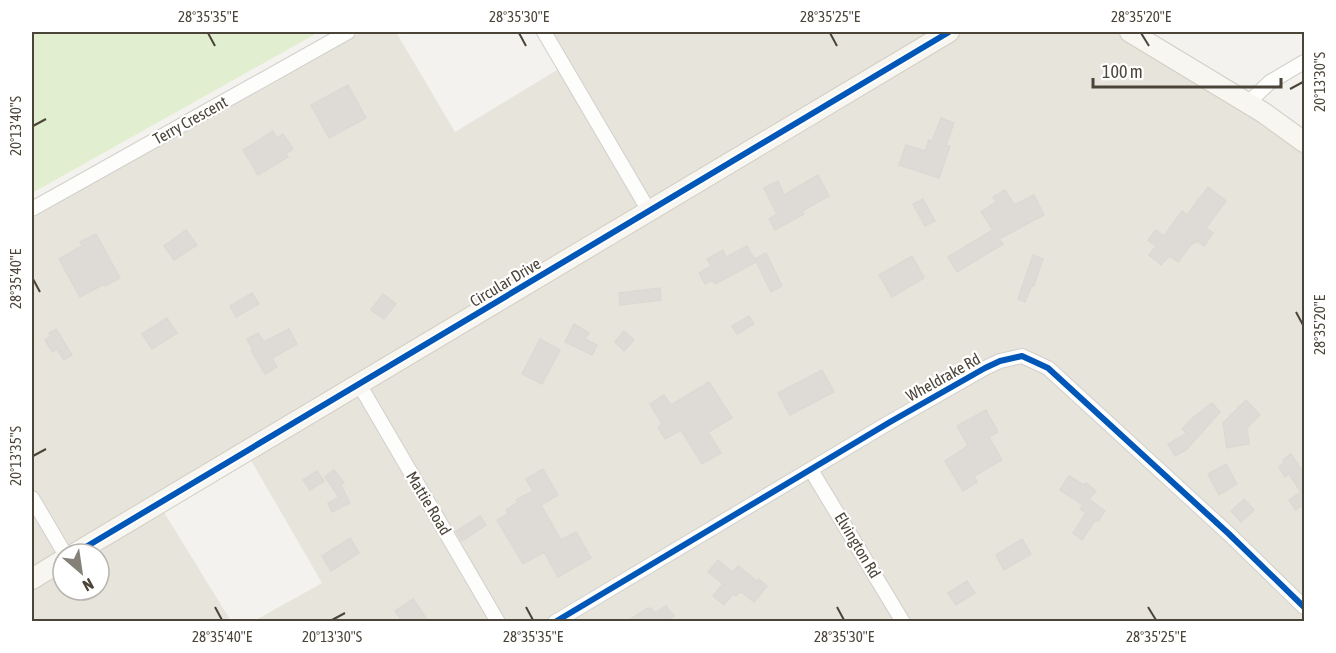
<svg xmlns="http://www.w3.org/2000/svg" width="1336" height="653" viewBox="0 0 1336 653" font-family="'Asap Condensed',sans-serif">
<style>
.residential{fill:#e7e4dc;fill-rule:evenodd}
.green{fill:#e1eecf}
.building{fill:#dedbd6;stroke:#dcd9d4;stroke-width:1.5}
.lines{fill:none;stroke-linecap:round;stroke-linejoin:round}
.street-casing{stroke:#d2d0cb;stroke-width:16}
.secondary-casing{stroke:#d3cfc5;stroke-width:22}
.street{stroke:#fdfdfc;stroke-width:14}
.secondary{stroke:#f7f6f1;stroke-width:20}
.cycleway-casing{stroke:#fff;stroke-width:10}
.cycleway{stroke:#0057b8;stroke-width:6}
.ticks{fill:none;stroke:#4b4439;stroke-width:2}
.labels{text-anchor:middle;stroke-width:4.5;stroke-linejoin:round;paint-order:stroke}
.street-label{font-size:16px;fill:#4b4439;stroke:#fff}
.neatline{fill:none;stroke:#4b4439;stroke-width:2}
.ticks-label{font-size:15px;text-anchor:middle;fill:#4b4439}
</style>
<rect width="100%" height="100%" fill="#f4f2ee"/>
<!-- residential -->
<path class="residential" d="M361 32H396L455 132 570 62 552 32H1116L1242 110 1304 152V621H254L322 583 241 443 154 496 231 621H32V218ZM63 554H99V590H63Z"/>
<!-- green -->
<path class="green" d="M32 32H319L32 193Z"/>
<!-- building -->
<path class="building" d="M348 85 366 118 329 138 311 105Z
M941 118 954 123 946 145 950 146 939 178 899 165 906 145 925 151 929 140 932 141Z
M273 131 277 138 283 134 293 149 286 154 288 157 258 175 243 150Z
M818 175 829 196 802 211 804 214 775 230 769 219 777 214 764 188 778 181 784 195Z
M1208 187 1226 201 1206 228 1213 233 1204 246 1197 241 1195 243 1193 242 1178 262 1169 256 1161 265 1149 255 1156 246 1148 240 1156 230 1164 236 1182 211 1187 215Z
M1005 190 1014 205 1034 195 1044 215 999 239 1003 244 957 272 948 257 993 230 981 212 996 202 993 197Z
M923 199 935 221 925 226 913 204Z
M186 230 197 245 174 260 164 246Z
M96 234 120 278 105 286 104 284 80 297 59 259 82 246 80 242Z
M747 246 756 262 715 284 712 280 705 284 699 273 711 266 707 259 723 250 726 257Z
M766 253 782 286 771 292 755 259Z
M1033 255 1043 259 1034 286 1032 285 1025 302 1018 299Z
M912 256 924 278 892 297 879 275Z
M660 288 661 300 620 305 619 293Z
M252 293 259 304 236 317 230 306Z
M383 294 396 304 384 319 371 310Z
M749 316 754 324 737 334 732 326Z
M167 318 177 333 152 349 142 334Z
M574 324 589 333 585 339 597 345 592 355 565 342Z
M56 329 72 355 64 360 57 349 52 352 45 340 51 336 49 333Z
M289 329 297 344 272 358 277 367 265 374 251 350 253 349 247 339 258 333 264 342Z
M624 331 634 340 624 351 615 342Z
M540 339 560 350 542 384 522 374Z
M822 370 834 392 790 415 778 393Z
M709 382 732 418 708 432 721 453 702 464 681 430 665 439 658 427 662 424 650 404 664 395 671 405Z
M1246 400 1260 415 1247 428 1249 444 1227 448 1223 423Z
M1212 403 1220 412 1186 450 1175 456 1168 444 1187 433 1182 429 1195 416Z
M986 410 998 432 989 437 1002 460 974 476 977 482 963 491 945 461 968 446 957 426Z
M1291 454 1305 475V504L1295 510 1289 500 1301 492 1289 474 1285 477 1279 467 1284 462 1283 460Z
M1226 464 1237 484 1219 495 1208 474Z
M543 469 558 495 541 505 561 540 576 532 591 558 558 577 544 552 523 564 497 520 508 514 506 510 518 502 516 500 533 491 526 479Z
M334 470 344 483 341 485 350 503 332 512 328 503 339 497 325 477Z
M317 471 324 481 310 490 303 480Z
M1069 476 1084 485 1086 483 1096 491 1089 499 1105 511 1098 521 1096 519 1082 540 1073 533 1086 513 1080 509 1083 505 1060 490Z
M1244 499 1254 510 1241 522 1231 511Z
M480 516 486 525 462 541 456 531Z
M350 538 359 553 331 571 322 556Z
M1022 539 1031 554 1004 570 996 555Z
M718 560 732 572 738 566 757 581 759 579 767 586 754 602 740 591 736 596 733 594 724 605 713 596 723 584 708 572Z
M967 581 975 593 956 605 948 593Z
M413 599 428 621H402L395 611Z
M666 606 674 616 667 621H628L646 609 651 608 655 613Z"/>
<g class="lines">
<defs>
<path id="street" d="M544 32 649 211
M1248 103 1270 82 1304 62
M32 209 348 32
M359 384 498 622
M811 470 903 622
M32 498 65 554
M555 622 890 422 985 368 1000 361 1022 356 1048 368 1229 534 1304 607"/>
<path id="secondary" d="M1130 32 1264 113 1304 142
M74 554 949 32
M32 579 63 560"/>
</defs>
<!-- street casing -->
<use href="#street" class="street-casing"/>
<!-- secondary casing -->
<use href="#secondary" class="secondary-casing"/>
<!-- street -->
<use href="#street" class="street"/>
<!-- secondary -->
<use href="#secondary" class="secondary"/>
<defs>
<path id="cycleway" d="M74 554 949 32
M555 622 890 422 985 368 1000 361 1022 356 1048 368 1229 534 1304 607"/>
</defs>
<!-- cycleway casing -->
<use href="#cycleway" class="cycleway-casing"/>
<!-- cycleway -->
<use href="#cycleway" class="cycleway"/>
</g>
<!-- ticks -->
<path class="ticks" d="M208 33 215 46M519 33 526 46M830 33 837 46M1141 33 1149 46M1290 89 1303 82M33 126 46 119M33 279 40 292M1296 312 1303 325M33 456 46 449M215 607 222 620M526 607 533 620M837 607 844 620M1148 607 1156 620M332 620 345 613"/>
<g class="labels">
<!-- street labels -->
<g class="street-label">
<text transform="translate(190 120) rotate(-29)" y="6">Terry Crescent</text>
<text transform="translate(505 282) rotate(-31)" y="6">Circular Drive</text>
<text transform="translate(943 377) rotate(-29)" y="6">Wheldrake Rd</text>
<text transform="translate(429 503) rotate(59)" y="6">Mattie Road</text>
<text transform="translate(858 545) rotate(59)" y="6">Elvington Rd</text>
</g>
</g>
<!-- border -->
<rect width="1336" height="653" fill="none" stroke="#ffffff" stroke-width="66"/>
<!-- north arrow -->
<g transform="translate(81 572) rotate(151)"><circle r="28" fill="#ffffff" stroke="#b7b4b0" stroke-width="1.5"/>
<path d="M0-4.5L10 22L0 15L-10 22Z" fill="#868178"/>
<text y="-9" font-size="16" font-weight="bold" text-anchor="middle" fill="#4b4439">N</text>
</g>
<!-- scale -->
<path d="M1093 78v9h188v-9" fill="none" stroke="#4b4439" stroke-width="3"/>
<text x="1102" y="78" font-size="18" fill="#4b4439" stroke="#ffffff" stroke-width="4.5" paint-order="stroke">100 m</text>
<rect x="33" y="33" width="1270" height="587" class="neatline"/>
<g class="ticks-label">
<text x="208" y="22">28°35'35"E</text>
<text x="519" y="22">28°35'30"E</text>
<text x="830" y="22">28°35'25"E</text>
<text x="1141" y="22">28°35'20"E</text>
<text transform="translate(1320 82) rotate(-90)" y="5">20°13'30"S</text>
<text transform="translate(16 126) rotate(-90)" y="5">20°13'40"S</text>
<text transform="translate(16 279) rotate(-90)" y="5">28°35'40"E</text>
<text transform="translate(1320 325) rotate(-90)" y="5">28°35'20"E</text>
<text transform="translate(16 456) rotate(-90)" y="5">20°13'35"S</text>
<text x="222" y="642">28°35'40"E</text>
<text x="332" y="642">20°13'30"S</text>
<text x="533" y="642">28°35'35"E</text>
<text x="844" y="642">28°35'30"E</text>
<text x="1156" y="642">28°35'25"E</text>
</g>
</svg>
